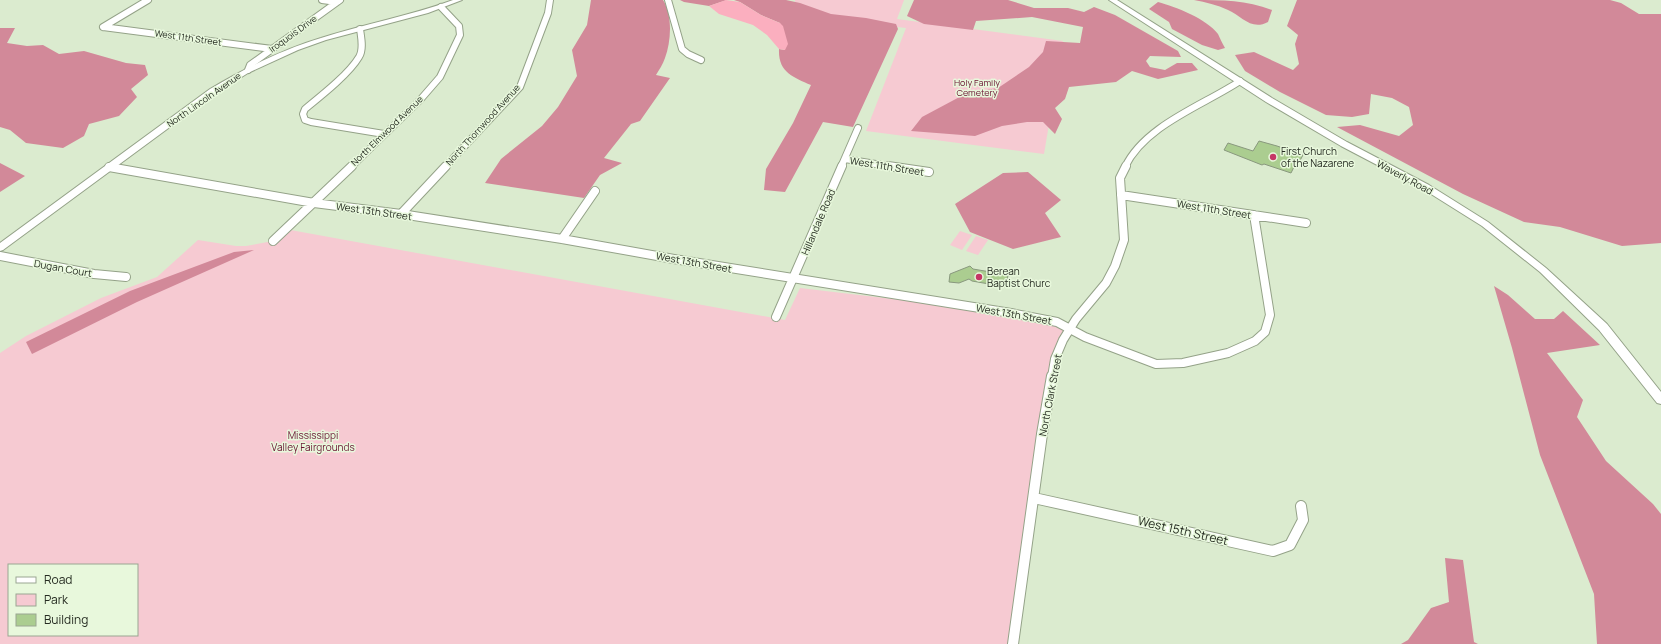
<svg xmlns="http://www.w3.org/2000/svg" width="1661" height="644" viewBox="0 0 1661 644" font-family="Manrope,sans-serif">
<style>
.green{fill:#f6cad2;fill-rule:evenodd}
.forest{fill:#d28999}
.water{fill:#fbafbf}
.building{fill:#abcd90;stroke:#89987e}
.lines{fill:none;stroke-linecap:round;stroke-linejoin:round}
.minor-far2-casing{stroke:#94a288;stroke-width:8}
.minor-far1-casing{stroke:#94a288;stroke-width:10}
.minor-casing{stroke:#94a288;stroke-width:12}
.tertiary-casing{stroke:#94a288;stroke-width:2}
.minor-far2{stroke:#fff;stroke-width:6}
.minor-far1{stroke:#fff;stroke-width:8}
.minor{stroke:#fff;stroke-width:10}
.tertiary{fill:#fff;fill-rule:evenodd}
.poi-dot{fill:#c53766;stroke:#e8f8dc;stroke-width:1.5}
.labels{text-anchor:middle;stroke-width:3;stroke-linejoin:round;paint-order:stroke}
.far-street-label{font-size:9px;fill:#262c22;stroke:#e8f8dc}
.far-park-label{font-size:9px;fill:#691231;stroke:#e8f8dc}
.poi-label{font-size:10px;fill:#262c22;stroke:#e8f8dc;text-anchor:start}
.street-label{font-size:10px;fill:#262c22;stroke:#e8f8dc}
.park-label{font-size:10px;fill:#691231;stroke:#e8f8dc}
.near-street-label{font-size:12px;fill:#262c22;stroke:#e8f8dc}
</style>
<rect width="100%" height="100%" fill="#dbebcf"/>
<!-- green -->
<path class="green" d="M795 0H904L897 19 1063 41 1044 154 866 131 906 28 795 15Z
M285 229 785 320 800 288 1011 313 1070 329 1055 359 1013 644H0V353L26 336 101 298 157 277 198 240 236 246H246L273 241ZM9 565H137V635H9Z
M960 231 972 235 962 250 950 245Z
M976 236 988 240 978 255 966 251Z"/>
<!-- forest -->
<path class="forest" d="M591 0H663C673 16 671 41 665 58 663 64 659 70 656 75L670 78 640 121 631 124 604 158 622 163 600 175 584 198 485 183 501 159 542 126 558 107 577 76 572 50 587 25Z
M680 0H727L709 6 684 2Z
M734 0H786L800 3 831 14 866 18 896 24 898 29 853 127 823 122 785 192 764 190 766 169 793 123 811 85C793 77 778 72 779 49L785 50 780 23 761 15 740 2Z
M914 0H1008L1034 8H1068L1084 12 1094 7 1115 15 1178 51 1181 57 1150 56 1146 61 1150 67 1165 70 1177 63H1192L1198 70 1158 79 1132 71 1116 82 1069 87 1065 99 1055 108 1062 119 1055 134 1043 122H1027L1002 126 975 136 911 131 922 117 967 93 998 88 1029 67 1043 52 1046 41 1080 43 1083 27 1032 17 976 21 973 30 924 24 907 16Z
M1194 0C1223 0 1246 0 1272 10L1268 22C1251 31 1242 16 1228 10 1217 5 1206 2 1194 0Z
M1297 0H1610L1621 3 1639 14H1661V243L1622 246 1560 227 1524 222 1463 194 1337 127 1360 125 1399 136 1413 125 1409 107 1392 98 1371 94 1369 114 1352 117 1326 115 1280 92 1245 71 1235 55 1254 52 1293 70 1299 64 1295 44 1298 35 1287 26Z
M1158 2C1176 7 1207 19 1218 34 1220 38 1222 43 1225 48L1218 50 1202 45 1172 29 1169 22 1149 9Z
M0 28H15L7 43 27 46 43 45 59 54 84 51 126 63 145 65 148 75 131 89 137 97 119 116 89 124 84 136 63 148 26 143 10 130 0 127Z
M0 163 25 176 0 192Z
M1028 172 1061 200 1045 213 1061 237 1013 249 970 232 955 204 1003 173Z
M254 250 137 302 32 354 26 342 130 291 234 252Z
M1494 286 1508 295 1535 319H1554L1563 311 1600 345 1547 353 1583 400 1577 417 1606 461 1653 504 1661 514V644H1597L1594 594 1540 455 1512 348Z
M1445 558 1463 560 1474 642 1478 644H1401L1408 640 1431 608 1449 602Z"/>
<!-- water -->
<path class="water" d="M726 0 740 2 761 15 780 23 783 26 788 44 785 50 779 49 767 35 753 25 719 14 709 6Z"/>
<!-- building -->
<path class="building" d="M1259 141 1277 146 1303 155 1297 166 1295 165 1291 173 1264 164 1262 165 1224 150 1228 143 1253 151Z
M970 266 973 269 1008 275 1006 287 972 281 969 279 959 283 949 282 950 274Z"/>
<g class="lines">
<defs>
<path id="minor-far2" d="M322 0 337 2
M668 0 682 49 688 54 701 60
M103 27 272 49
M103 27 148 0
M360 29C361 37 364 49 359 57 349 74 321 96 305 109L303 114 305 120 311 122 384 134
M248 70 250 65 340 0
M845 159 894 167
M351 167 420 100 440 77 460 35 459 26 441 7
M445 167 520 87 548 13 550 0
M841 167 858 128
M1125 167C1145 125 1204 105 1240 81"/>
<path id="minor-far1" d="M888 166 929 172
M109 167 314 203 401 214 562 239 674 259 1011 313 1057 322 1085 337 1156 364 1183 363 1228 353 1255 341 1265 332 1270 315 1254 215
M1121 195 1306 223
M401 214 446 166
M562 239 595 191
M273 241 352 166
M0 256 94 274 126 277
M776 317 842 166
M1052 377 1055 359 1063 340 1076 319 1106 283 1115 266 1124 240 1120 178 1126 166"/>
<path id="minor" d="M1034 498 1273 551 1290 545 1303 520 1301 506
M1013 644 1042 434 1052 376"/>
<path id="tertiary" d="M453 0H462L428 13 326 40 298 50 248 73 216 93 3 250 0 251V243L210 89C246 68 281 50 321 38 364 24 410 16 453 0Z
M1109 0H1117L1272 98 1347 142 1429 185 1488 222 1546 268 1607 324 1661 392V404L1657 403 1599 330 1540 272 1482 226 1423 189 1341 146 1266 102Z"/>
</defs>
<!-- minor-far2 casing -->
<use href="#minor-far2" class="minor-far2-casing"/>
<!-- minor-far1 casing -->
<use href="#minor-far1" class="minor-far1-casing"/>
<!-- minor casing -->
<use href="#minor" class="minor-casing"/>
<!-- tertiary casing -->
<use href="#tertiary" class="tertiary-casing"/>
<!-- minor-far2 -->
<use href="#minor-far2" class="minor-far2"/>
<!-- minor-far1 -->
<use href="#minor-far1" class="minor-far1"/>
<!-- minor -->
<use href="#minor" class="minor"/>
<!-- tertiary -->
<use href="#tertiary" class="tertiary"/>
</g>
<!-- markers -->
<g class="poi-dot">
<circle cx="1273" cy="157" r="4"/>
<circle cx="979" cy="277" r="4"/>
</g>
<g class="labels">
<!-- far-street labels -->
<g class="far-street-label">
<text transform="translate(293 34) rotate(-36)" y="3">Iroquois Drive</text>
<text transform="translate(188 38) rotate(8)" y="3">West 11th Street</text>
<text transform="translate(204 100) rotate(-35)" y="3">North Lincoln Avenue</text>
<text transform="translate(483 125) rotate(-48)" y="3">North Thornwood Avenue</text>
<text transform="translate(387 131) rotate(-44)" y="3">North Elmwood Avenue</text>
</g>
<!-- far-park labels -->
<g class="far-park-label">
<text x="977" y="86">Holy Family<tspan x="977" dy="10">Cemetery</tspan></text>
</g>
<!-- poi labels -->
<g class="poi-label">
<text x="1281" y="155">First Church<tspan x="1281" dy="12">of the Nazarene</tspan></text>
<text x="987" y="275">Berean<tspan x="987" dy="12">Baptist Churc</tspan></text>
</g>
<!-- street labels -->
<g class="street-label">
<text transform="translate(887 166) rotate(9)" y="4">West 11th Street</text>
<text transform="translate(1405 177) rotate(28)" y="4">Waverly Road</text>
<text transform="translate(1214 209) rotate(9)" y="4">West 11th Street</text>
<text transform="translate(374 211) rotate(8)" y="4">West 13th Street</text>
<text transform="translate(818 222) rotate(-67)" y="4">Hillandale Road</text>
<text transform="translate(694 262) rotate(10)" y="4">West 13th Street</text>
<text transform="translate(63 268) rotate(10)" y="4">Dugan Court</text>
<text transform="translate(1014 314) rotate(10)" y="4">West 13th Street</text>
<text transform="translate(1050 395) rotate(-79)" y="4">North Clark Street</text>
</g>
<!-- park labels -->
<g class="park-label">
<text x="313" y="439">Mississippi<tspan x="313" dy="12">Valley Fairgrounds</tspan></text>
</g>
<!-- near-street labels -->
<g class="near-street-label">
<text transform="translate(1183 531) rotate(13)" y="4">West 15th Street</text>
</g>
</g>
<!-- legend -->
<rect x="8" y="564" width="130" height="72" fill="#e8f8dc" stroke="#9aa692"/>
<rect x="16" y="577" width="20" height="6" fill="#ffffff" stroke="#9aa692"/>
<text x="44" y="584" font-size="12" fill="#262c22">Road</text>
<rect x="16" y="594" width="20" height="12" fill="#f6cad2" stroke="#9aa692"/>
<text x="44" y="604" font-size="12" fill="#262c22">Park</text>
<rect x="16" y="614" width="20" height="12" fill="#abcd90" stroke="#9aa692"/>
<text x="44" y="624" font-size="12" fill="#262c22">Building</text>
</svg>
